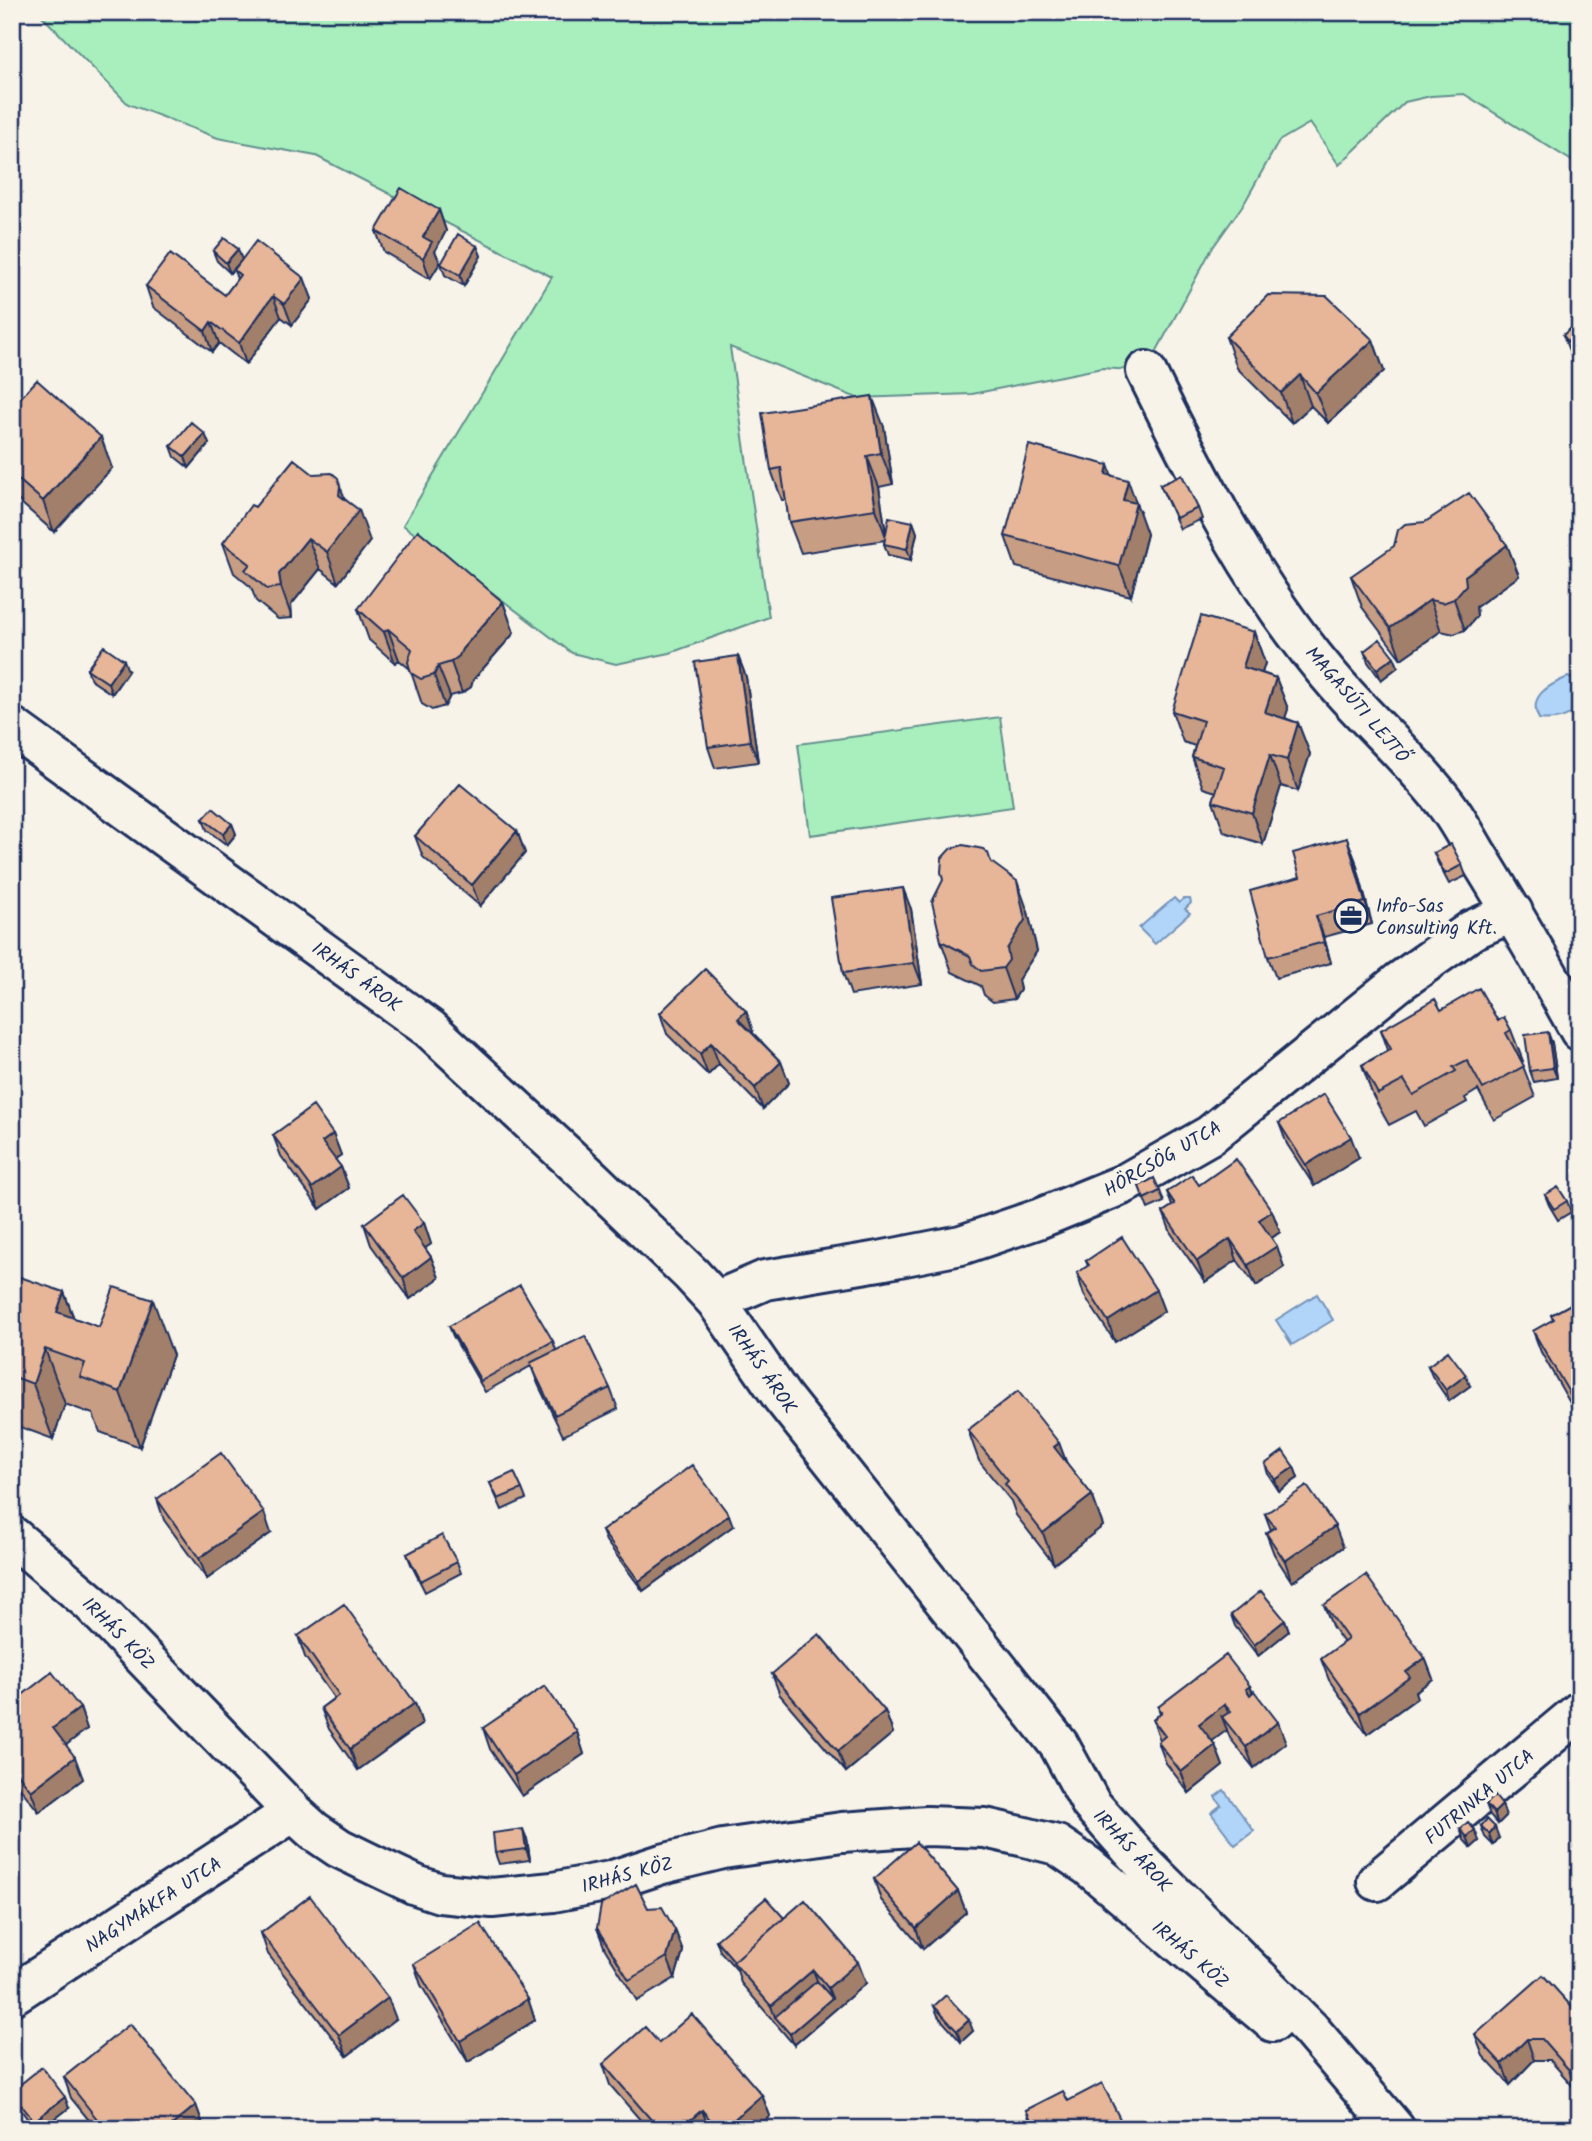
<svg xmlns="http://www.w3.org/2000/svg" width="1592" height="2141" viewBox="0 0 1592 2141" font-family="Kalam,sans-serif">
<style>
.green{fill:#a8efbd;stroke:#628f8e;stroke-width:2}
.water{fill:#b0d5f9;stroke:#7493bb;stroke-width:2}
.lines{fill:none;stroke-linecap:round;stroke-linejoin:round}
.minor-casing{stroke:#1b2f5e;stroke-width:44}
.minor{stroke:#f7f3e8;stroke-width:38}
.wall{fill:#c79d83;stroke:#1b2f5e;stroke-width:2}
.shaded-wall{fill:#a27f6a;stroke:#1b2f5e;stroke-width:2}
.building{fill:#e7b698;stroke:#1b2f5e;stroke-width:2}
.labels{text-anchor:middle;stroke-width:7;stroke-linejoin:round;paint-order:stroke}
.street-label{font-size:19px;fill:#1b2f5e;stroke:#f7f3e8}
.poi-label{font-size:19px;fill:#1b2f5e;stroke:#f7f3e8;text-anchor:start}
</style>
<rect width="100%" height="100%" fill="#f7f3e8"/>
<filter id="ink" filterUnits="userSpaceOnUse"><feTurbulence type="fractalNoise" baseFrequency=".0143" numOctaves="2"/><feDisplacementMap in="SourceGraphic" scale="14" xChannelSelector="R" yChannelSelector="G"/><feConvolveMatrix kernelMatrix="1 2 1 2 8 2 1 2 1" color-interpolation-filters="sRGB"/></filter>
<g filter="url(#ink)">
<!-- green -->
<path class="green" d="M38 12H1580V166L1464 94 1431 96 1405 102 1339 165 1310 123 1279 141 1245 202 1211 250 1146 371 1102 368 972 394 857 398 730 347 769 617 670 653 616 664 572 653 403 525 552 277 316 156 218 138 128 104Z
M1000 717 1013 807 810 835 798 744Z"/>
<!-- water -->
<path class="water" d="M1568 677 1580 683V707C1566 718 1557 721 1539 719 1527 696 1549 685 1568 677Z
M1174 898 1179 903 1183 899H1190L1191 903 1185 909 1190 913 1155 944 1139 928Z
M1317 1294 1333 1320 1292 1345 1276 1320Z
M1224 1790 1254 1831 1235 1845 1211 1813 1221 1805 1215 1797Z"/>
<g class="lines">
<defs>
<path id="minor" d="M1146 371C1200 481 1256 593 1338 686 1373 726 1413 761 1445 803 1459 821 1469 842 1481 861 1516 917 1548 974 1580 1031
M12 727 430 1029 591 1178 691 1274 716 1301 782 1397 1059 1745 1091 1804 1143 1863 1310 2029 1395 2129
M716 1301 765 1280 879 1261 961 1245 1038 1219 1124 1184 1210 1135 1399 982 1472 930 1513 912
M12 1536 91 1603 293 1812 314 1831 339 1848 380 1868 416 1885 440 1893 492 1898 553 1892 610 1881 662 1864 723 1849 842 1832 927 1826 985 1828 1025 1837 1057 1845 1088 1866 1273 2022
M1377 1881 1580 1711
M12 1995 293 1812
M12 2127 13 2129"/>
</defs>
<!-- minor casing -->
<use href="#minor" class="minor-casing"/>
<!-- minor -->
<use href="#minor" class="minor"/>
</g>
<!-- wall -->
<path class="wall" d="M439 210 446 231 435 251 440 263 430 279 384 252 376 231Z
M477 246 481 256 464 286 445 275 441 264Z
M213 251 304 278 312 299 292 325 281 317 246 364 219 343 212 352 153 307 146 286 225 295 237 279 234 270 238 263 230 273 217 261Z
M1580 321V368L1571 356 1563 335Z
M1226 337 1373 340 1384 371 1328 423 1311 406 1292 423 1237 368Z
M12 407 112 468 54 532 12 495Z
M884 427 893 484 879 487 886 534 913 522 917 533 911 560 888 555 884 544 885 540 801 553 789 522 786 500H782L771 470Z
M205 434 209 444 189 468 175 457 171 446Z
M1112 476 1140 511 1139 513 1147 534 1131 596 1016 567 1005 536Z
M1160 485 1198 508 1202 519 1180 529Z
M346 500 370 541 338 583 320 569 291 605 292 618 278 619 256 601 251 587 234 573 223 543 255 507Z
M1507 545 1519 576 1476 607 1477 616 1465 630 1454 634 1441 631 1401 659 1362 607 1351 576Z
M503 602 514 633 473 680 471 687 462 693 450 696 445 706 432 710 422 704 410 669 399 660 395 663 369 640 358 609Z
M1254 632 1265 663 1262 673 1276 678 1288 709 1285 718 1298 723 1310 754 1298 791 1281 786 1263 844 1224 832 1213 801 1216 792 1203 788 1192 757 1195 746 1183 742 1172 711Z
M1364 651 1394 657 1398 667 1381 680 1368 662Z
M738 656 746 677 758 762 715 768 708 747Z
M87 669 128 671 112 694 91 680Z
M203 819 232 824 236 834 227 845 207 830Z
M517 831 525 853 480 906 423 857 415 836Z
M1434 853 1462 865 1466 876 1449 884 1438 863Z
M1355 859 1372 924 1324 937 1331 963 1276 978 1268 957 1300 877Z
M991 862 1028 912 1037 951 1018 980 1020 990 1014 999 993 1002 984 995 981 986 952 972 941 941Z
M911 909 922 984 851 995 843 973Z
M1441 1010 1498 1021 1511 1030 1523 1061H1521L1535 1097 1494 1120 1478 1090 1465 1098 1467 1102 1424 1126 1416 1111 1389 1125 1373 1096 1362 1065 1388 1050 1381 1030Z
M746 1011 753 1032V1033L781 1062 789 1083 763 1109 719 1064 708 1075 667 1034 660 1013Z
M1552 1043 1557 1078 1534 1082 1530 1071Z
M1279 1123 1359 1158 1314 1186 1287 1144Z
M333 1134 341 1155 335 1159 341 1167 349 1188 320 1209 281 1156 273 1135Z
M1199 1185 1272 1211 1280 1232 1272 1238 1284 1267 1256 1286 1237 1260 1205 1282 1171 1233 1163 1212 1172 1206 1167 1192Z
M1139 1186 1160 1191 1164 1202 1148 1209Z
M1545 1195 1567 1201 1571 1212 1558 1220 1549 1205Z
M424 1223 431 1244 425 1248 431 1257 439 1278 410 1299 371 1245 364 1224Z
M1086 1261 1156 1290 1164 1311 1115 1342 1084 1295 1077 1273 1088 1266Z
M64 1292 74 1318 173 1355 140 1447 100 1432 93 1414 65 1404 53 1439 12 1424V1300Z
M1580 1299V1416L1578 1417 1541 1352 1533 1331 1553 1320 1551 1315Z
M449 1326 553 1341 556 1350 610 1388 618 1409 563 1436 538 1384 531 1366 485 1392 453 1336Z
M1428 1366 1470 1386 1449 1401 1432 1376Z
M968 1430 1059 1443 1066 1462 1092 1495 1103 1526 1054 1564 1016 1515 1011 1501 979 1461Z
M1265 1464 1294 1467 1298 1478 1279 1491 1268 1474Z
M490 1483 522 1489 526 1499 502 1510Z
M157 1499 271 1533 207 1579 164 1520Z
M1265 1514 1343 1547 1292 1582 1274 1554 1266 1533 1271 1530Z
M733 1526 643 1591 606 1541 602 1531Z
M407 1554 457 1562 461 1573 425 1592 411 1564Z
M1324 1605 1425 1658 1433 1679 1415 1692 1417 1698 1367 1734 1329 1680 1321 1659 1344 1643 1332 1626Z
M1231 1615 1285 1620 1289 1631 1258 1656 1235 1626Z
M298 1636 415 1703 422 1724 358 1770 329 1729 321 1708 334 1698 305 1657Z
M772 1674 885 1711 893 1733 846 1772 780 1695Z
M1250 1686 1253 1693 1286 1743 1254 1768 1230 1738 1227 1730 1212 1741 1215 1745 1223 1766 1189 1793 1166 1763 1158 1742 1160 1740 1153 1720 1160 1713 1158 1707Z
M12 1703 80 1708 87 1729 66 1745 83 1779 39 1812 13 1779 12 1780Z
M483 1728 577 1732 584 1754 522 1796 490 1749Z
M1486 1804 1502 1805 1506 1816 1498 1824 1490 1815Z
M1481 1826 1499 1838 1493 1845 1485 1837Z
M1460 1829 1479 1841 1471 1848 1464 1840Z
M527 1839 530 1860 499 1864 495 1853Z
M874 1879 958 1891 966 1912 923 1949 881 1900Z
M648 1908 675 1930 683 1951 675 1978 637 2001 605 1949 597 1928Z
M784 1918 866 1983 794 2045 741 1983 737 1970 720 1951 716 1940Z
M261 1933 396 2019 347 2056 268 1954Z
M414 1964 528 1999 535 2020 468 2062 421 1985Z
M934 2006 973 2031 961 2042 938 2016Z
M1580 2016 1577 2091 1550 2060H1534L1510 2085 1483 2056 1475 2035Z
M659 2043 762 2095 770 2116 755 2129H648L610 2085 603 2064Z
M64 2077 196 2105 204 2127 201 2129H96L71 2098Z
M12 2091 69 2108 42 2129H35L15 2102 12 2095Z
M1068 2101 1125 2129H1033L1026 2110Z"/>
<!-- shaded-wall -->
<path class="shaded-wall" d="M439 210 446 231 435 251 440 263 430 279 423 258V237Z
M477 246 481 256 464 286 460 275Z
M238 249 242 260 230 273 226 263Z
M304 278 312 299 292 325 284 304Z
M273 296 281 317 246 364 239 343Z
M211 322 219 343 212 352 205 331Z
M1373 340 1384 371 1328 423 1316 393Z
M1300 375 1311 406 1292 423 1281 393Z
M872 396 884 427 893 484 881 453Z
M205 434 209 444 189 468 185 457Z
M101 437 112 468 54 532 43 501Z
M867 456 879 487 887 540 876 509Z
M1108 465 1119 496 1106 474Z
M1128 480 1147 534 1131 596 1119 566 1123 500Z
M340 486 352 517 359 510 370 541 338 583 327 552Z
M913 522 917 533 911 560 907 549Z
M308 538 320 569 291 605 292 618 281 587 279 574Z
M1507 545 1519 576 1476 607 1477 616 1465 630 1454 599 1465 576Z
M1430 600 1441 631 1401 659 1390 628Z
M503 602 514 633 473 680 471 687 462 693 451 662Z
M388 629 399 660 395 663 384 632Z
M1254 632 1265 663 1254 698 1243 667Z
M738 656 746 677 758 762 750 741Z
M1394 657 1398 667 1381 680 1377 669Z
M124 660 128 671 112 694 108 683Z
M438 666 450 696 445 706 434 675Z
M1276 678 1288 709 1277 743 1265 712Z
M1298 723 1310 754 1298 791 1287 760Z
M1270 755 1281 786 1263 844 1252 813Z
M232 824 236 834 227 845 223 834Z
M517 831 525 853 480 906 472 885Z
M1347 838 1355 859 1372 924 1365 902Z
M1017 881 1028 912 1037 951 1018 980 1020 990 1014 999 1003 968 1007 949Z
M903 888 911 909 922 984 914 963Z
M1316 916 1324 937 1331 963 1324 942Z
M746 1011 753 1032 746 1040 738 1019Z
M1548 1032 1552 1043 1557 1078 1553 1068Z
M711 1043 719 1064 708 1075 700 1054Z
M781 1062 789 1083 763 1109 755 1088Z
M333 1134 341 1155 330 1163 322 1142Z
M1351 1137 1359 1158 1314 1186 1306 1165Z
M341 1167 349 1188 320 1209 312 1188Z
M1272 1211 1280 1232 1267 1241 1259 1220Z
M424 1223 431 1244 420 1252 413 1231Z
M1230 1239 1237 1260 1205 1282 1197 1261Z
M1277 1246 1284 1267 1256 1286 1248 1265Z
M431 1257 439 1278 410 1299 403 1278Z
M1156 1290 1164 1311 1115 1342 1108 1321Z
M64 1292 84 1347 57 1312Z
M153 1300 173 1355 140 1447 120 1392Z
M45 1349 65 1404 53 1439 33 1384Z
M1466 1375 1470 1386 1449 1401 1446 1390Z
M1059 1443 1071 1474 1054 1447Z
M1294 1467 1298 1478 1279 1491 1275 1480Z
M1092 1495 1103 1526 1054 1564 1043 1533Z
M264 1512 271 1533 207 1579 199 1558Z
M729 1515 733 1526 643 1591 639 1581Z
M1335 1526 1343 1547 1292 1582 1285 1561Z
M1285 1620 1289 1631 1258 1656 1254 1645Z
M1425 1658 1433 1679 1415 1692 1417 1698 1367 1734 1360 1713 1406 1672Z
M1250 1686 1258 1707 1246 1689Z
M415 1703 422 1724 358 1770 350 1749Z
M1225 1704 1233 1725 1222 1717 1227 1730 1207 1745 1199 1724Z
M80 1708 87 1729 61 1749 53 1728Z
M885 1711 893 1733 846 1772 838 1751Z
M1278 1722 1286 1743 1254 1768 1246 1747Z
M577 1732 584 1754 522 1796 514 1775Z
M1215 1745 1223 1766 1189 1793 1181 1772Z
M75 1757 83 1779 39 1812 31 1791Z
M1502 1805 1506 1816 1498 1824 1494 1813Z
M1495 1827 1499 1838 1493 1845 1489 1834Z
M523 1829 527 1839 530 1860 526 1849Z
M1475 1830 1479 1841 1471 1848 1467 1837Z
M958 1891 966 1912 923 1949 916 1928Z
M675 1930 683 1951 675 1978 667 1957Z
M858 1962 866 1983 794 2045 790 2034 832 1998 828 1988Z
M813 1970 821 1991 775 2017 771 2006Z
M388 1998 396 2019 347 2056 339 2035Z
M528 1999 535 2020 468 2062 460 2041Z
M969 2020 973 2031 961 2042 957 2031Z
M1527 2039 1534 2060 1510 2085 1502 2064Z
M1580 2061V2088L1577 2091 1569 2070Z
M762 2095 770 2116 755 2129H723Z
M65 2097 69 2108 42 2129H37L34 2121Z
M196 2105 204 2127 201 2129H167Z
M702 2110 709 2129H680Z"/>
<!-- building -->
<path class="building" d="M401 188 439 210 423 237 432 242 423 258 376 231Z
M458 234 477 246 460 275 441 264Z
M224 238 238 249 226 263 213 251Z
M256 241 304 278 284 304 273 296 239 343 211 322 205 331 146 286 170 254 225 295 240 275 234 270Z
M1268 295 1327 296 1373 340 1316 393 1300 375 1281 393 1226 337Z
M1580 321V358L1563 335Z
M37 380 101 437 43 501 12 474V407Z
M872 396 881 453 867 456 876 509 789 522 781 468 771 470 762 413Z
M191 422 205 434 185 457 171 446Z
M1029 445 1108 465 1106 474 1128 480 1123 500 1136 503 1119 566 1005 536Z
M294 459 313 474 332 473 338 478 340 486 339 495 359 510 327 552 308 538 279 574 281 587 267 589 245 570 250 564 223 543 251 505 255 507Z
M1182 475 1198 508 1176 518 1160 485Z
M1469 493 1507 545 1465 576 1466 585 1454 599 1443 603 1430 600 1390 628 1351 576 1394 546 1398 530 1405 524 1425 522Z
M889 517 913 522 907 549 884 544Z
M418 530 503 602 462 649 459 656 451 662 438 666 434 675 421 679 411 673 408 662 412 649 388 629 384 632 358 609Z
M1201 616 1254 632 1243 667 1276 678 1265 712 1298 723 1287 760 1270 755 1252 813 1213 801 1224 767 1192 757 1203 721 1172 711Z
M1380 639 1394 657 1377 669 1364 651Z
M104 646 124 660 108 683 87 669Z
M738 656 750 741 708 747 695 662Z
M460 784 517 831 472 885 415 836Z
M213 808 232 824 223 834 203 819Z
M1347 838 1365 902 1316 916 1324 942 1268 957 1250 891 1300 877 1293 853Z
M1451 844 1462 865 1445 874 1434 853Z
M963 845 983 849 988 853 991 862 1017 881 1025 920 1007 949 1009 960 1003 968 981 971 973 964 970 956 941 941 932 902 943 880 941 872 942 858 950 849Z
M903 888 914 963 843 973 831 898Z
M705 969 746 1011 738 1019 781 1062 755 1088 711 1043 700 1054 660 1013Z
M1479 988 1498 1021 1504 1017 1511 1030 1506 1033 1524 1066 1483 1089 1467 1060 1453 1067 1456 1071 1413 1095 1404 1080 1378 1094 1362 1065 1391 1049 1381 1030 1435 999 1441 1010Z
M1548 1032 1553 1068 1530 1071 1525 1035Z
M1324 1094 1351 1137 1306 1165 1279 1123Z
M313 1106 333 1134 322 1142 341 1167 312 1188 273 1135Z
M1236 1159 1272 1211 1259 1220 1277 1246 1248 1265 1230 1239 1197 1261 1163 1212 1175 1204 1167 1192 1192 1175 1199 1185Z
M1154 1178 1160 1191 1144 1199 1139 1186Z
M1558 1187 1567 1201 1554 1209 1545 1195Z
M403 1195 424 1223 413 1231 431 1257 403 1278 364 1224Z
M1122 1237 1156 1290 1108 1321 1077 1273 1089 1265 1086 1261Z
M20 1277 64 1292 57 1312 99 1327 114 1287 153 1300 120 1392 80 1377 85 1363 45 1349 33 1384 12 1376V1300Z
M520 1285 553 1341 481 1381 449 1326Z
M1580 1299V1391L1571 1396 1533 1331 1554 1319 1551 1315Z
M585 1336 610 1388 555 1415 530 1363Z
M1448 1351 1466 1375 1446 1390 1428 1366Z
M1018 1391 1059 1443 1054 1447 1092 1495 1043 1533 1005 1484 1008 1481 968 1430Z
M1283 1451 1294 1467 1275 1480 1265 1464Z
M221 1453 264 1512 199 1558 157 1499Z
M692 1465 729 1515 639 1581 602 1531Z
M514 1472 522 1489 498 1499 490 1483Z
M1307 1486 1335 1526 1285 1561 1266 1533 1275 1527 1265 1514Z
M442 1535 457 1562 421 1581 407 1554Z
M1366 1575 1425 1658 1406 1672 1410 1677 1360 1713 1321 1659 1348 1639 1324 1605Z
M1261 1591 1285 1620 1254 1645 1231 1615Z
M344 1604 415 1703 350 1749 321 1708 339 1695 298 1636Z
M819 1634 885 1711 838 1751 772 1674Z
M1226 1655 1250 1686 1246 1689 1250 1695 1254 1691 1278 1722 1246 1747 1222 1717 1231 1711 1225 1704 1199 1724 1215 1745 1181 1772 1158 1742 1165 1736 1153 1720 1162 1712 1158 1707Z
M52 1672 80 1708 53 1728 75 1757 31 1791 12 1766V1703Z
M545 1686 577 1732 514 1775 483 1728Z
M1495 1796 1502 1805 1494 1813 1486 1804Z
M1487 1819 1495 1827 1489 1834 1481 1826Z
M1468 1822 1475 1830 1467 1837 1460 1829Z
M523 1829 526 1849 495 1853 493 1833Z
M916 1842 958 1891 916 1928 874 1879Z
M636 1884 648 1908 662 1907 675 1930 667 1957 629 1980 597 1928 601 1905Z
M310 1896 388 1998 339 2035 261 1933Z
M766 1898 784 1918 734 1961 716 1940Z
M805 1900 858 1962 828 1988 813 1970 771 2006 733 1962Z
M480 1923 528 1999 460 2041 414 1964Z
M1543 1975 1580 2016V2061L1569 2070 1542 2039H1527L1502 2064 1475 2035Z
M817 1981 832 1998 790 2034 775 2017Z
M946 1995 969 2020 957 2031 934 2006Z
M692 2014 762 2095 723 2129H718L702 2110 680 2129H659L603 2064 645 2027 659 2043Z
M130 2024 196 2105 167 2129H105L64 2077Z
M42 2067 65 2097 34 2121 12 2093V2091Z
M1102 2083 1125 2129H1036L1026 2110 1063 2091 1068 2101Z
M1580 2121V2129H1572Z"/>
</g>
<!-- icons -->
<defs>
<symbol id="office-ring" viewBox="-11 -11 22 22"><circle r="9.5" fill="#f7f3e8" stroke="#1b2f5e" stroke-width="1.5"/><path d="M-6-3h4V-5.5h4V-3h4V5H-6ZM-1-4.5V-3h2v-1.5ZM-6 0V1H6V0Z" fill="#1b2f5e"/></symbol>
</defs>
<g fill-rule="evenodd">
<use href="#office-ring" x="1332" y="897" width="38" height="38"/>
</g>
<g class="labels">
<!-- street labels -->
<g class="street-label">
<text transform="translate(1358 704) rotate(49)" y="7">MAGASÚTI LEJTŐ</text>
<text transform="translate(357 976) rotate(36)" y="7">IRHÁS ÁROK</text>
<text transform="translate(1162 1158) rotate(-30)" y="7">HÖRCSÖG UTCA</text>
<text transform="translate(763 1368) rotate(55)" y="7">IRHÁS ÁROK</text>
<text transform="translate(119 1633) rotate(45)" y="7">IRHÁS KÖZ</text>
<text transform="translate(1479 1796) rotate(-40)" y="7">FUTRINKA UTCA</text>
<text transform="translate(1133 1850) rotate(47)" y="7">IRHÁS ÁROK</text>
<text transform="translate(627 1874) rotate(-15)" y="7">IRHÁS KÖZ</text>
<text transform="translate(153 1904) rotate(-33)" y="7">NAGYMÁKFA UTCA</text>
<text transform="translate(1191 1954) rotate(40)" y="7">IRHÁS KÖZ</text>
</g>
<!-- poi labels -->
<g class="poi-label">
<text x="1376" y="912">Info-Sas<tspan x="1376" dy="22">Consulting Kft.</tspan></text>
</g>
</g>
<!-- margin -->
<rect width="1592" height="2141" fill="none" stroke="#f7f3e8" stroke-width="42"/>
<rect x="21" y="21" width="1550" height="2099" fill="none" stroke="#1b2f5e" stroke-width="2.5" filter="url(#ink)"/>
</svg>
